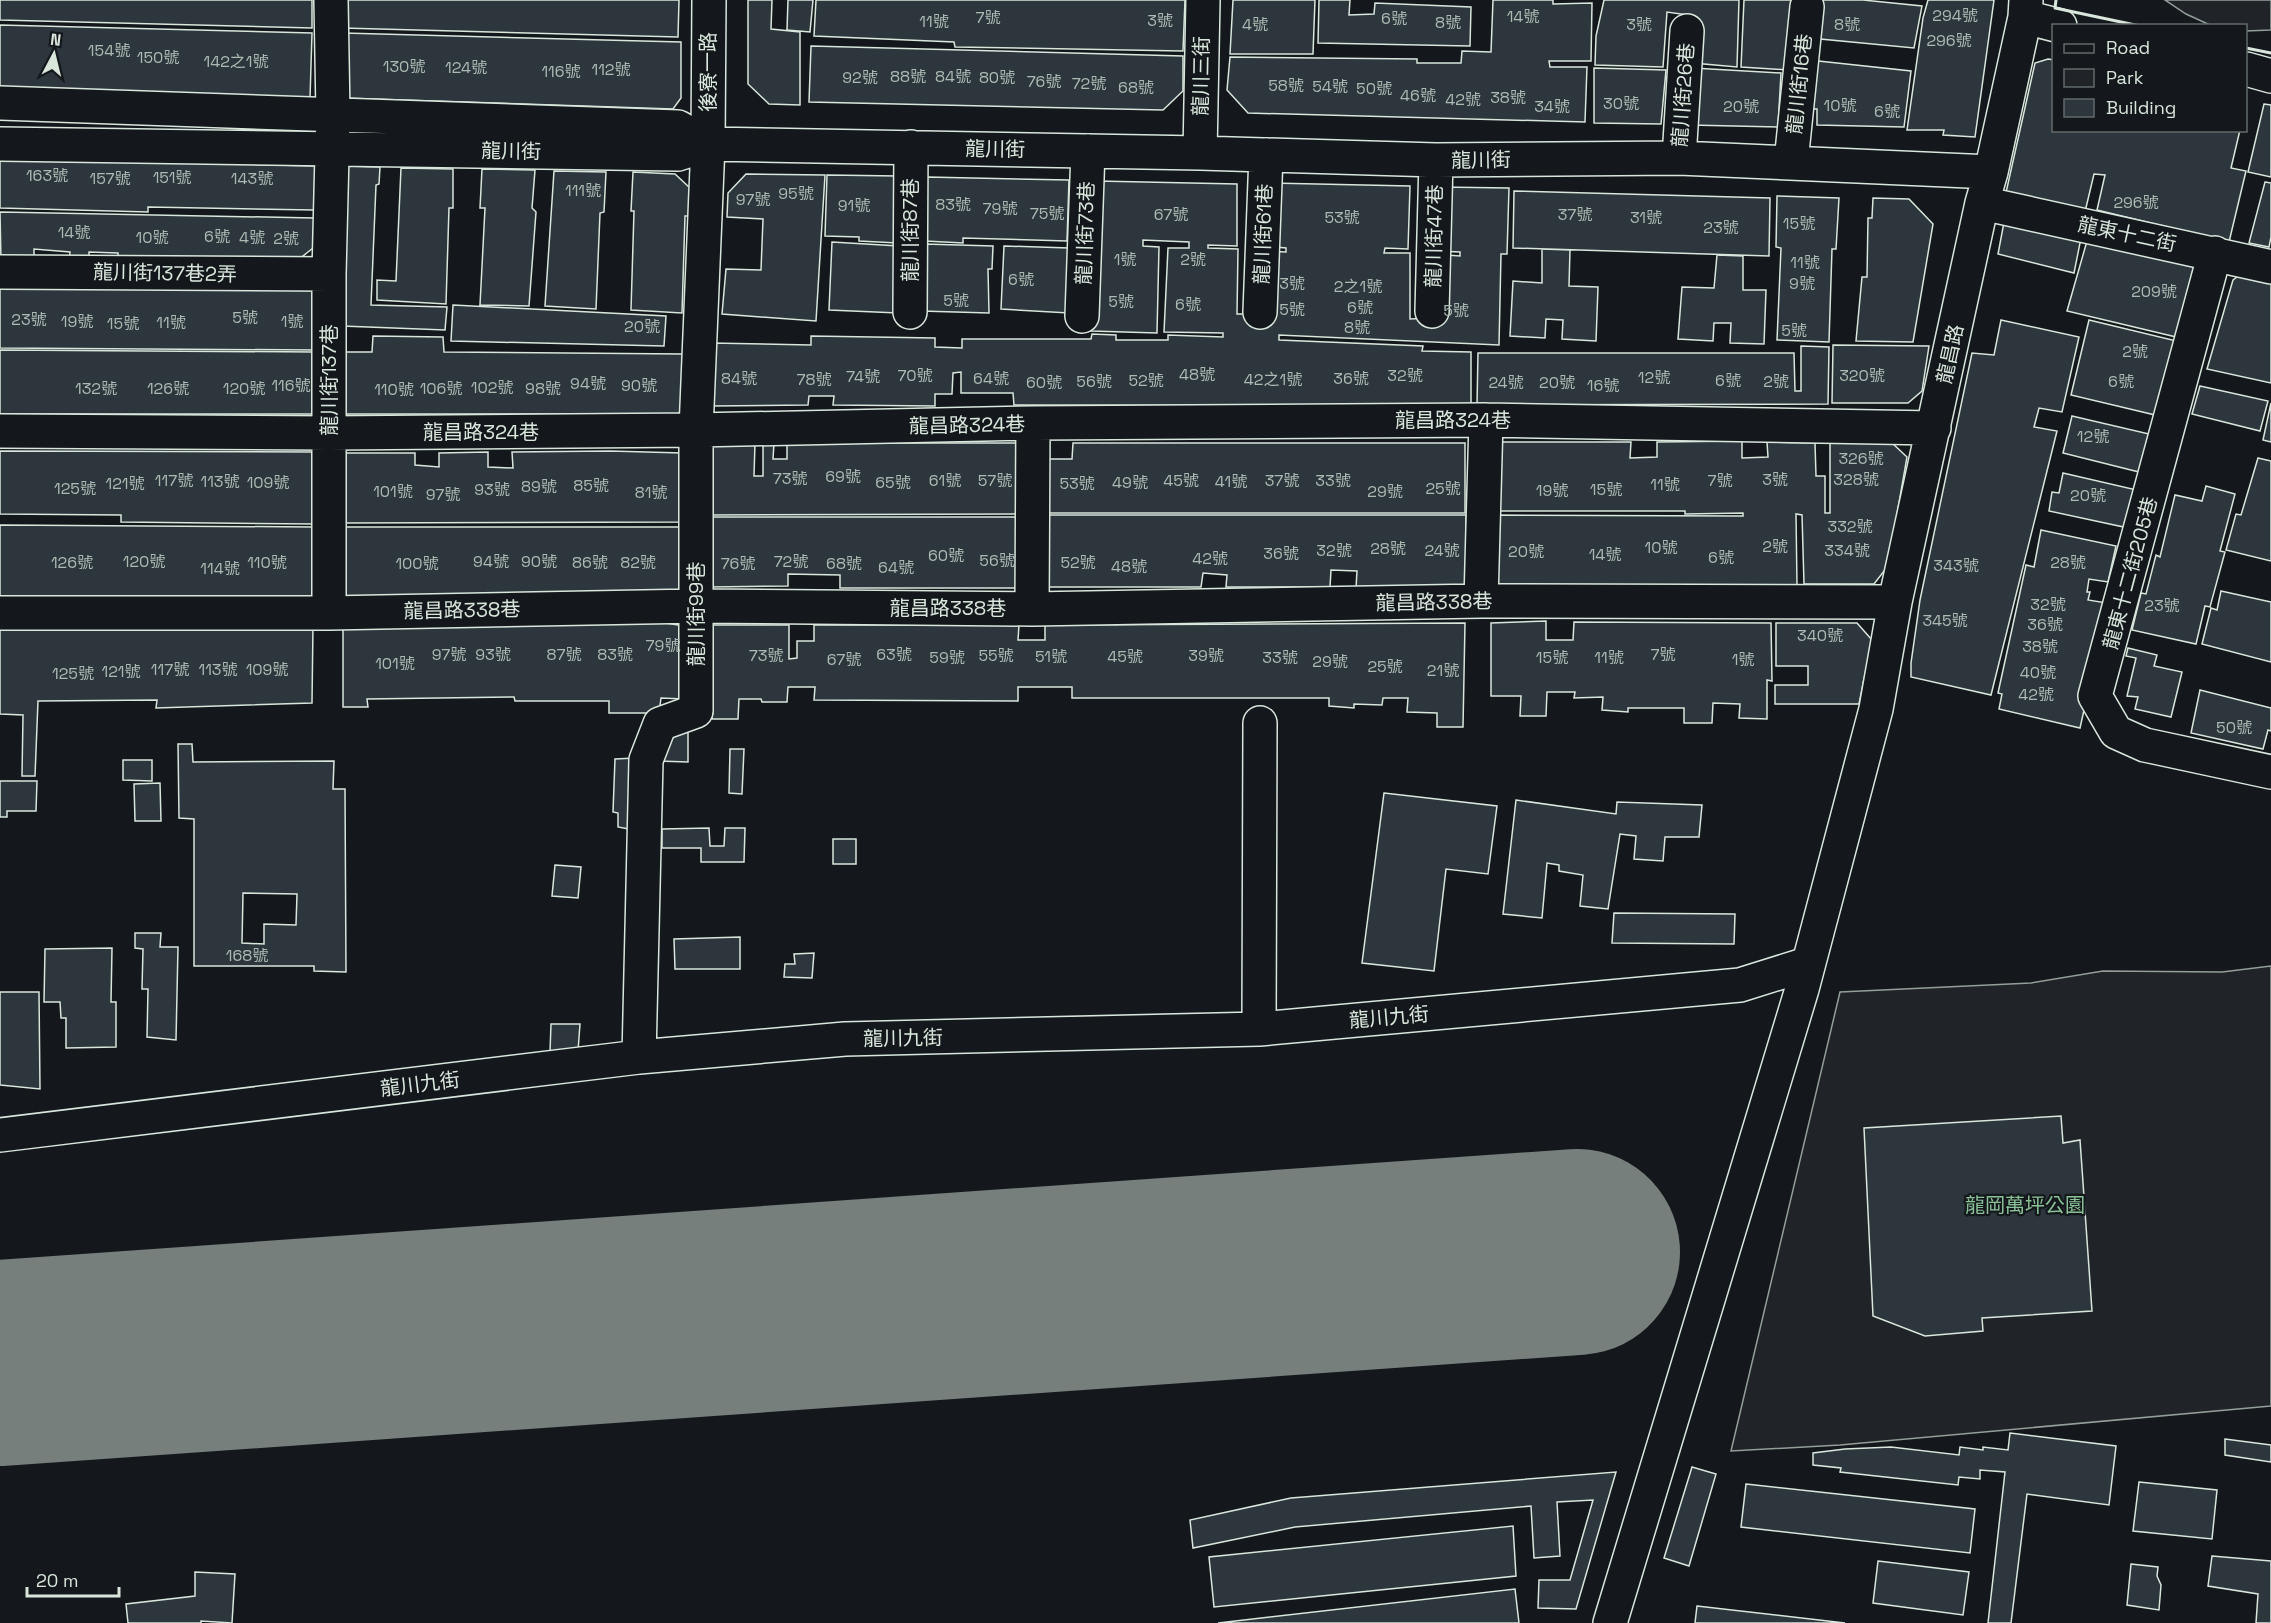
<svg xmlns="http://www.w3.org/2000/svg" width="2271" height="1623" viewBox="0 0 2271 1623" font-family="'Space Grotesk','Noto Sans TC',sans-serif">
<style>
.green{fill:#202428;stroke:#939e99;stroke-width:1.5}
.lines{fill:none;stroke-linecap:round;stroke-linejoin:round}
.runway{stroke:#767f7c;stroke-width:206}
.building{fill:#2c363c;stroke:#d8e6dc;stroke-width:1.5;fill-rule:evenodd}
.minor-casing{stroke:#d8e6dc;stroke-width:36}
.minor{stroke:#14181c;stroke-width:33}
.wall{stroke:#d8e6dc;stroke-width:3}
.labels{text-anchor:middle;stroke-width:4.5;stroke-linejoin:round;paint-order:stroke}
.number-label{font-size:16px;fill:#adbab4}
.street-label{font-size:20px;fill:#d8e6dc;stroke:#14181c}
.park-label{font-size:20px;fill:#8ac095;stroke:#14181c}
</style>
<rect width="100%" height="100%" fill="#14181c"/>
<!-- green -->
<path class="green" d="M2165 0H2271V30L2246 31V26L2210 25 2186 14Z
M2271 966V1406L1840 1445 1731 1451 1840 992 2031 983 2103 971 2222 972Z"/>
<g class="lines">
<!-- runway -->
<path class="runway" d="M0 1363 1577 1252"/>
</g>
<!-- building -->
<path class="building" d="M0 0H312V28L0 20Z
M343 0H679L678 37 342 28Z
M748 0H772L771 29 800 32V105L769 104 748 84Z
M788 0H813L810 32 787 30Z
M816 0H1185L1183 51 955 47 954 42 814 36Z
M1233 0H1315L1313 54H1230Z
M1319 0H1350L1349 15 1374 14 1375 3 1471 7 1470 46 1318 43Z
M1493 0H1553V4L1592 3 1591 61H1549L1550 67H1587L1585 122 1248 113 1227 90 1230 57 1417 59V63H1461L1462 51 1491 52Z
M1604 0H1739L1737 67 1693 63 1695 16 1667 12 1663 67 1595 65 1596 36Z
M1744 0H1793L1788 70 1741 67Z
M1813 0H1863L1922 6 1914 48 1810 38Z
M1928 0H1994L1975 137 1943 135 1944 130H1907L1923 18Z
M0 25 312 33 310 98 0 90Z
M343 33 681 42V98L673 109 341 98Z
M811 46 1183 56V91L1163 110 809 102Z
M2048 59 2054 60V130H2240L2231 168 2246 171 2229 242 2097 210 2105 175 2094 174 2084 216 2005 197 2035 63Z
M1809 60 1911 71 1904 127 1817 125V109H1802Z
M1594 68 1666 70 1661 124 1594 123Z
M1693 68 1781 73 1778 127 1690 125Z
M2264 104 2271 105V177L2248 172Z
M0 158 315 166 314 210 148 207V212L0 208Z
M345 166 380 167 379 184 376 185 371 305 447 307 445 330 342 326Z
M401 168 453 169V208H449L446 304 377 300V280L396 281Z
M482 169 535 170 532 208 536 212 529 306 480 305 485 208H480Z
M554 171 606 172 604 212 600 213 596 309 545 306Z
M633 172 675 174 690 188 689 216H685L682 313 631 310 634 211H631Z
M746 174 825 175 816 321 722 314 726 269 761 270 763 219 727 217 728 193Z
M827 175 898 176 897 243 859 241V237L825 236Z
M927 177 1069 180 1067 241 963 238V243L925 241Z
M1097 181 1237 184V246L1208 245V248L1238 249 1237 314H1262L1265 251 1286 252V248L1266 246 1267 183 1410 186 1408 249 1385 248 1384 253H1410V319L1432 318V254L1460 256V252L1437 251 1439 187 1509 188 1507 254H1501L1499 345 1279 335V340L1423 346 1422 351 1471 352V406L1014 405 1013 393H961V372L953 373 952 394H935V406L833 405 834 396H809L808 405 711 406V343L811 345V336L935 338V347L962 348V339H1091L1092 334 1116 335V340H1168V335L1223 337V333L1164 332 1168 248H1189V242L1143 240V246L1159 247 1157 333 1091 331Z
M2265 182 2271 183V237L2269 247 2249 243Z
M1514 191 1770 198 1769 256 1513 248Z
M1777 196 1839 198 1836 249H1832L1829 342 1777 340 1781 248 1776 247Z
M1873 198 1909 199 1933 224 1913 342 1856 341 1862 277H1867L1868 218H1872Z
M0 212 314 218 313 248 298 260 118 262V253L89 252V262H69L70 252 34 249V262L1 261Z
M2005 217 2082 233 2074 273 1998 254Z
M2087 241 2108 248 2109 243 2199 266 2193 341 2067 311Z
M832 242 899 246 898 313 829 310Z
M924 244 993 246 992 269H988L989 313 921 311Z
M1004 246 1069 248V313L1001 309Z
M1542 249 1570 250 1569 286 1598 287 1596 341 1562 339 1563 320 1546 319 1545 338 1510 336 1513 281 1542 283Z
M1717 255 1743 256V290H1766L1764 344 1730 343 1731 323H1714L1713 341 1678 339 1682 287 1714 288Z
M2244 272 2271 278V383L2207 369 2233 280Z
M0 285 314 286V350L0 348Z
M453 305 666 316 664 346 451 341Z
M2001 320 2079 337 2062 412 2039 408 2034 427 2057 431 1991 695 1911 677V663L1920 600 1972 353 1994 355Z
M2089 320 2189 344 2172 419 2071 395Z
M373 336 443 337 444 352 683 354 682 409 678 414H343L342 352H372Z
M1833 345 1929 346 1922 391 1908 403H1832Z
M1801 346 1829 347 1828 404 1477 405 1478 353H1794L1795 391H1801Z
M0 350 315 352 314 414H0Z
M2200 386 2268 401 2260 431 2192 414Z
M2271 403V442L2263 440Z
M2072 416 2162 437 2155 476 2063 453Z
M1742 441V458L1768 457 1767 442 1815 443 1816 476H1825V513H1830V442L1892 443 1907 457 1888 566 1874 584H1804L1802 515 1796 514 1797 585 1492 587V515L1743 516V513L1685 514V511H1492V442H1631L1630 458 1657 457V442Z
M763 442 774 443 773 459H787V443H1019V514L711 515 710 444 755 443 754 476H763Z
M1073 443H1465V513H1046V459H1072Z
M0 451 315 452 314 524 121 522V515L0 514Z
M610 451 682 453V522L343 523V453H415V465L439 467V453L488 452V467L513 468 512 452Z
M2258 458 2271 461V561L2226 550 2236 514 2241 515Z
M2063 473 2141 491 2133 529 2049 511 2052 492 2059 493Z
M2206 486 2235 494 2220 551 2225 552 2210 607 2205 606 2196 644 2132 630 2141 593 2146 594 2156 555 2160 557 2175 495 2202 501Z
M1047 515H1466V586L1356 588 1357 571 1331 570 1330 587H1226L1227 575 1203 573 1201 587H1046Z
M711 517H1020V588H840V575L788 574V586L711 587Z
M0 525 314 527V599L0 600Z
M343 527H683L682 597 343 599Z
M2041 530 2116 546 2108 582 2089 579 2087 592H2090L2088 600 2113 604 2099 643 2080 728 1999 709 2002 694 1998 693 2026 565 2034 567Z
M2221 591 2271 602V662L2202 644 2211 608 2217 610Z
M652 621 685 626 684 699 661 698 659 713H609V701H515L514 697 367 699 368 707H343V626Z
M1546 621V640H1573L1574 622 1771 623 1772 681 1767 680V719L1739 718 1740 704 1713 703 1712 723H1684V708H1628V712L1602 710 1603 697 1574 698 1575 692H1547L1546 716H1520L1521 696H1491V623Z
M1465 623 1463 727H1437V713L1407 712 1408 698H1383L1382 705 1354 704V708L1329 706V698H1072V687H1018V701L814 700 815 687H788L787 702H762L761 699H739L738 719H712L711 625H789V659L797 658V641H814V625H1019L1018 640H1045V625Z
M1776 623H1857L1872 640 1859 704H1775V685H1808V666H1776Z
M313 625 312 703 156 708 157 700 38 701 35 776H22L23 715 0 714V626Z
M2128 648 2157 655 2154 666 2182 672 2171 717 2135 709 2138 697 2127 696 2136 658 2126 656Z
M2200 690 2271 708V731L2268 730 2263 749 2191 733Z
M671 722 688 723V762L658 761Z
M178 744H192L193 762 334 761 333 789H345L346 972 314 971V966H194V819L179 818ZM243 893 297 894 296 925 264 924V944L242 943Z
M730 749H744L742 794 729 793Z
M635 758 634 830 618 827V813L613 812 615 759Z
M123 760H152V781L123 780Z
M0 781H37L36 811H7V817H0Z
M160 783 161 821H135L134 784Z
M1384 793 1497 806 1488 874 1446 869 1434 971 1362 963Z
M1516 800 1616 814 1617 802 1702 805 1699 837H1665L1663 861 1634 859 1636 836 1620 834 1608 909 1580 906 1583 875 1559 871V865L1547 863 1542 918 1503 914Z
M709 828 710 846H724L725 828H745L744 862H701V848H662V829Z
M833 839H856V864H833Z
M555 865 581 867 578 898 552 896Z
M1614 913 1735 914 1734 944 1612 943Z
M135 933H161L160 947H178L176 1040 147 1037 148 989H142L143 949 135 948Z
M740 937V969H675L674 939Z
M112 948 111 1002H116V1047L66 1048V1018H61L60 1002H44L45 949Z
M814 953 812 978 784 977 785 964H795L794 954Z
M0 992H39L40 1089 0 1085Z
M551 1024H580L578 1051 550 1052Z
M2061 1116 2063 1143 2080 1140 2092 1311 1982 1318 1983 1331 1925 1336 1873 1316 1864 1128Z
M2010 1433 2116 1446 2109 1505 2027 1494 2011 1623H1988L2005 1472 1980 1470V1479L1959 1477 1958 1485 1840 1472 1841 1468 1813 1465V1453L1845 1449 1891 1447 1959 1455 1960 1447 1983 1450V1447L2008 1450Z
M2225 1439 2271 1445V1462L2225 1455Z
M1692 1467 1716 1474 1689 1566 1664 1558Z
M1616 1472 1576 1609 1538 1608 1539 1580H1570L1593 1500 1557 1502 1560 1556 1534 1558 1531 1506 1295 1527 1193 1548 1190 1520 1291 1498Z
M2139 1482 2217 1490 2212 1539 2133 1531Z
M1746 1484 1975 1509 1970 1553 1741 1527Z
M1513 1526 1516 1576 1214 1607 1209 1557Z
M2212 1556 2271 1561V1623H2256L2258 1594 2208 1586Z
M1878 1561 1969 1572 1963 1615 1873 1603Z
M2131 1564 2158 1567 2157 1576 2161 1585 2159 1610 2127 1605Z
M195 1572 235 1574 232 1623 201 1621V1623H128L126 1604 195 1596Z
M1515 1589 1519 1623H1218Z
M1697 1606 1845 1623H1695Z"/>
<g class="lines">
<defs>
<path id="minor" d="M2025 17 2060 26
M2246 69 2271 76
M0 103 678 127 708 144
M0 144 678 154 708 144 1200 153 1436 160 1679 158 1991 172
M1200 153 1203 0
M1679 158 1687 31
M1791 162 1807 7
M1982 203 2271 267
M2215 253 2095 696 2116 732 2145 745 2271 772
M0 272 329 274
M1432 311 1436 160
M910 312 911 147
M1260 312 1266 155
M1082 316 1088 151
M0 431 329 433 696 430 1033 423 1486 420 1934 428
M1481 601 1486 420
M1032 609 1033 423
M0 613H329L696 606 1032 609 1481 601 1895 602
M329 613V274L333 114 331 0
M1259 1029 1260 723
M639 1057 646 760 660 724 696 711V430L708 144 709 0
M0 1135 639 1057 845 1039 1259 1029 1740 985 1807 964
M1610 1623 1802 989 1876 709 1895 602 1982 203 1991 172 2025 17 2026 0"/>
</defs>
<!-- minor casing -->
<use href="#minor" class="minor-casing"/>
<!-- minor -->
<use href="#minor" class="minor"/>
<!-- wall -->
<path class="wall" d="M2056 0 2055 8 2140 26
M2246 48 2271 53"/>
</g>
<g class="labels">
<!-- number labels -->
<g class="number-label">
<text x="1955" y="21">294號</text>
<text x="1523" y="22">14號</text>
<text x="988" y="23">7號</text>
<text x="1394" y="24">6號</text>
<text x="1160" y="26">3號</text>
<text x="934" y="27">11號</text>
<text x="1448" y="28">8號</text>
<text x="1255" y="30">4號</text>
<text x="1639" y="30">3號</text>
<text x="1847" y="30">8號</text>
<text x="1949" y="46">296號</text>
<text x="109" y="56">154號</text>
<text x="158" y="63">150號</text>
<text x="236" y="67">142之1號</text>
<text x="404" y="72">130號</text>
<text x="466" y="73">124號</text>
<text x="611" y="75">112號</text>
<text x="561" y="77">116號</text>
<text x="908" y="82">88號</text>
<text x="953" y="82">84號</text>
<text x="860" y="83">92號</text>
<text x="997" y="83">80號</text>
<text x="1044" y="87">76號</text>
<text x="1089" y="89">72號</text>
<text x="1286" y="91">58號</text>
<text x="1330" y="92">54號</text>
<text x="1136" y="93">68號</text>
<text x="1374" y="94">50號</text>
<text x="1418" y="101">46號</text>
<text x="1508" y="103">38號</text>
<text x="1463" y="105">42號</text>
<text x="1621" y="109">30號</text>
<text x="1840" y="111">10號</text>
<text x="1552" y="112">34號</text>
<text x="1741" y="112">20號</text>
<text x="1887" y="117">6號</text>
<text x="47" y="181">163號</text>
<text x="172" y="183">151號</text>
<text x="110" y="184">157號</text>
<text x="252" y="184">143號</text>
<text x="583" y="196">111號</text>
<text x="796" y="199">95號</text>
<text x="753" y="205">97號</text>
<text x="2136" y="208">296號</text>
<text x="953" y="210">83號</text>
<text x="854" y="211">91號</text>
<text x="1000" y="214">79號</text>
<text x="1047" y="219">75號</text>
<text x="1171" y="220">67號</text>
<text x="1575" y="220">37號</text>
<text x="1342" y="223">53號</text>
<text x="1646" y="223">31號</text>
<text x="1799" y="229">15號</text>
<text x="1721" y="233">23號</text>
<text x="74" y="238">14號</text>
<text x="217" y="242">6號</text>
<text x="152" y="243">10號</text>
<text x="252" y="243">4號</text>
<text x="286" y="244">2號</text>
<text x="1125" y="265">1號</text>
<text x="1193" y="265">2號</text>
<text x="1805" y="268">11號</text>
<text x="1021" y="285">6號</text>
<text x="1292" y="289">3號</text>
<text x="1802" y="289">9號</text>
<text x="1358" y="292">2之1號</text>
<text x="2154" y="297">209號</text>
<text x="956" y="306">5號</text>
<text x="1121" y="307">5號</text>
<text x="1188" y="310">6號</text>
<text x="1360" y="313">6號</text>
<text x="1292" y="315">5號</text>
<text x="1456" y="316">5號</text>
<text x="245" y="323">5號</text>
<text x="29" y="325">23號</text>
<text x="77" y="327">19號</text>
<text x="292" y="327">1號</text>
<text x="171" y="328">11號</text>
<text x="123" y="329">15號</text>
<text x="642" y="332">20號</text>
<text x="1357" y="333">8號</text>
<text x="1794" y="336">5號</text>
<text x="2135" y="357">2號</text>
<text x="1197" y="380">48號</text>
<text x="915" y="381">70號</text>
<text x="1405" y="381">32號</text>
<text x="1862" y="381">320號</text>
<text x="863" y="382">74號</text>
<text x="1654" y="383">12號</text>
<text x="739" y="384">84號</text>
<text x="991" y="384">64號</text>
<text x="1351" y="384">36號</text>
<text x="814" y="385">78號</text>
<text x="1273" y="385">42之1號</text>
<text x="1146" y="386">52號</text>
<text x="1728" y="386">6號</text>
<text x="1094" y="387">56號</text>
<text x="1776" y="387">2號</text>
<text x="2121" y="387">6號</text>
<text x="1044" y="388">60號</text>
<text x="1506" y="388">24號</text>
<text x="1557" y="388">20號</text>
<text x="588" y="389">94號</text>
<text x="291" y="391">116號</text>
<text x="639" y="391">90號</text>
<text x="1603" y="391">16號</text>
<text x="492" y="393">102號</text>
<text x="96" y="394">132號</text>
<text x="168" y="394">126號</text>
<text x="244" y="394">120號</text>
<text x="441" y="394">106號</text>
<text x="543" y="394">98號</text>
<text x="394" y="395">110號</text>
<text x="2093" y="442">12號</text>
<text x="1861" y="464">326號</text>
<text x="843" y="482">69號</text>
<text x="790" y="484">73號</text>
<text x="1775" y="485">3號</text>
<text x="1856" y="485">328號</text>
<text x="174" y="486">117號</text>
<text x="945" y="486">61號</text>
<text x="995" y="486">57號</text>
<text x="1181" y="486">45號</text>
<text x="1282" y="486">37號</text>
<text x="1333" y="486">33號</text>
<text x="1720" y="486">7號</text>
<text x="220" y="487">113號</text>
<text x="1231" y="487">41號</text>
<text x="268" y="488">109號</text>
<text x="893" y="488">65號</text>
<text x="1130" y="488">49號</text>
<text x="125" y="489">121號</text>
<text x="1077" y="489">53號</text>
<text x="1665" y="490">11號</text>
<text x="591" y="491">85號</text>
<text x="539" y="492">89號</text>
<text x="75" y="494">125號</text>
<text x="1443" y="494">25號</text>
<text x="492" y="495">93號</text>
<text x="1606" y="495">15號</text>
<text x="1552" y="496">19號</text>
<text x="393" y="497">101號</text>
<text x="1385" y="497">29號</text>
<text x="651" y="498">81號</text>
<text x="443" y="500">97號</text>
<text x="2088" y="501">20號</text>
<text x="1850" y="532">332號</text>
<text x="1775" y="552">2號</text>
<text x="1661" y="553">10號</text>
<text x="1388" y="554">28號</text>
<text x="1334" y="556">32號</text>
<text x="1442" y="556">24號</text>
<text x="1847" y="556">334號</text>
<text x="1526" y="557">20號</text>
<text x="1281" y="559">36號</text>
<text x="1605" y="560">14號</text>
<text x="946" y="561">60號</text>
<text x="1721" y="563">6號</text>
<text x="1210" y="564">42號</text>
<text x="997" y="566">56號</text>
<text x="144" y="567">120號</text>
<text x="491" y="567">94號</text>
<text x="539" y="567">90號</text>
<text x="791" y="567">72號</text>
<text x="72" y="568">126號</text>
<text x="267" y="568">110號</text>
<text x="590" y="568">86號</text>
<text x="638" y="568">82號</text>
<text x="1078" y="568">52號</text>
<text x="2068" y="568">28號</text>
<text x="417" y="569">100號</text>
<text x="738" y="569">76號</text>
<text x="844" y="569">68號</text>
<text x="1956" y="571">343號</text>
<text x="1129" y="572">48號</text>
<text x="896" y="573">64號</text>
<text x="220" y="574">114號</text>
<text x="2048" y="610">32號</text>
<text x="2162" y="611">23號</text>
<text x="1945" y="626">345號</text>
<text x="2045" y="630">36號</text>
<text x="1820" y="641">340號</text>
<text x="663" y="651">79號</text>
<text x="2040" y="652">38號</text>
<text x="449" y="660">97號</text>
<text x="493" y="660">93號</text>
<text x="564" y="660">87號</text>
<text x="615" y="660">83號</text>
<text x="894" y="660">63號</text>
<text x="1663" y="660">7號</text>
<text x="766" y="661">73號</text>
<text x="996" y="661">55號</text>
<text x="1206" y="661">39號</text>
<text x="1051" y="662">51號</text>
<text x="1125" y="662">45號</text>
<text x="947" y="663">59號</text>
<text x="1280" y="663">33號</text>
<text x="1552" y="663">15號</text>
<text x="1609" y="663">11號</text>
<text x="844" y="665">67號</text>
<text x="1743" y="665">1號</text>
<text x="1330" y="667">29號</text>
<text x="395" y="669">101號</text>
<text x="1385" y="672">25號</text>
<text x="170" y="675">117號</text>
<text x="218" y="675">113號</text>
<text x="267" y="675">109號</text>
<text x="1443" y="676">21號</text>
<text x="121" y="677">121號</text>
<text x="2038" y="678">40號</text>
<text x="73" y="679">125號</text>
<text x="2036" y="700">42號</text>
<text x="2234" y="733">50號</text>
<text x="247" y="961">168號</text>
</g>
<!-- street labels -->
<g class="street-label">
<text transform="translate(708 72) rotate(-90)" y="7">後寮一路</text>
<text transform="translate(1201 76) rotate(-89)" y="7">龍川三街</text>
<text transform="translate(1799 84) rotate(-84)" y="7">龍川街16巷</text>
<text transform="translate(1683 95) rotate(-86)" y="7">龍川街26巷</text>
<text transform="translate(995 149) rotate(1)" y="7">龍川街</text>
<text transform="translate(511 151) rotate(1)" y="7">龍川街</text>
<text transform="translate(1481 160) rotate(-1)" y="7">龍川街</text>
<text transform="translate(910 230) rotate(-90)" y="7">龍川街87巷</text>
<text transform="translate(1085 233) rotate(-88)" y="7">龍川街73巷</text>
<text transform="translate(1263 234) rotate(-88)" y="7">龍川街61巷</text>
<text transform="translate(2127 234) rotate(12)" y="7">龍東十二街</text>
<text transform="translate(1434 236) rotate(-89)" y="7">龍川街47巷</text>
<text transform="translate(165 273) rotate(1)" y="7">龍川街137巷2弄</text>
<text transform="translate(1950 354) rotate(-78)" y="7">龍昌路</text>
<text transform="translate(329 380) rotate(-90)" y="7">龍川街137巷</text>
<text x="1453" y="427">龍昌路324巷</text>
<text transform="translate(967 425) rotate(-1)" y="7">龍昌路324巷</text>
<text x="481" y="439">龍昌路324巷</text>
<text transform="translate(2130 573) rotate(-75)" y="7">龍東十二街205巷</text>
<text transform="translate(1434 602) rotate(-1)" y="7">龍昌路338巷</text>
<text x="948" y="615">龍昌路338巷</text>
<text transform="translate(462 610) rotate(-1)" y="7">龍昌路338巷</text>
<text transform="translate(696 614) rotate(-90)" y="7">龍川街99巷</text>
<text transform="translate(1389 1017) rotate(-5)" y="7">龍川九街</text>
<text transform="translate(903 1038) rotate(-1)" y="7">龍川九街</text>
<text transform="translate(420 1084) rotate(-7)" y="7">龍川九街</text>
</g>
<!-- park labels -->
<g class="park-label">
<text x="2025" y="1212">龍岡萬坪公園</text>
</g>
</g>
<!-- legend -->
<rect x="2052" y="24" width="195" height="108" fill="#14181c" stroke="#626a69" stroke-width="1.5"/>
<rect x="2064" y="44" width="30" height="9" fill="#14181c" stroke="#626a69" stroke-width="1.5"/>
<text x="2106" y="54" font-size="18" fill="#d8e6dc">Road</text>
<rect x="2064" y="69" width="30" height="18" fill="#202428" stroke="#626a69" stroke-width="1.5"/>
<text x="2106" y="84" font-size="18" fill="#d8e6dc">Park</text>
<rect x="2064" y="99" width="30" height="18" fill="#2c363c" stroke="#626a69" stroke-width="1.5"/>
<text x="2106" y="114" font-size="18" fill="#d8e6dc">Building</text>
<!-- north arrow -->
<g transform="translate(54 54) rotate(7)" stroke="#14181c" stroke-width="4.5" paint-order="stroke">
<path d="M0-4.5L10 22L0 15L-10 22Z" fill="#d8e6dc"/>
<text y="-9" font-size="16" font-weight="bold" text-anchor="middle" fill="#d8e6dc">N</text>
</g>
<!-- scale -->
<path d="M27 1587v9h92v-9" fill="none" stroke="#d8e6dc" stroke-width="3"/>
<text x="36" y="1587" font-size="18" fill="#d8e6dc" stroke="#14181c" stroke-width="4.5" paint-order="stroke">20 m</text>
</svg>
